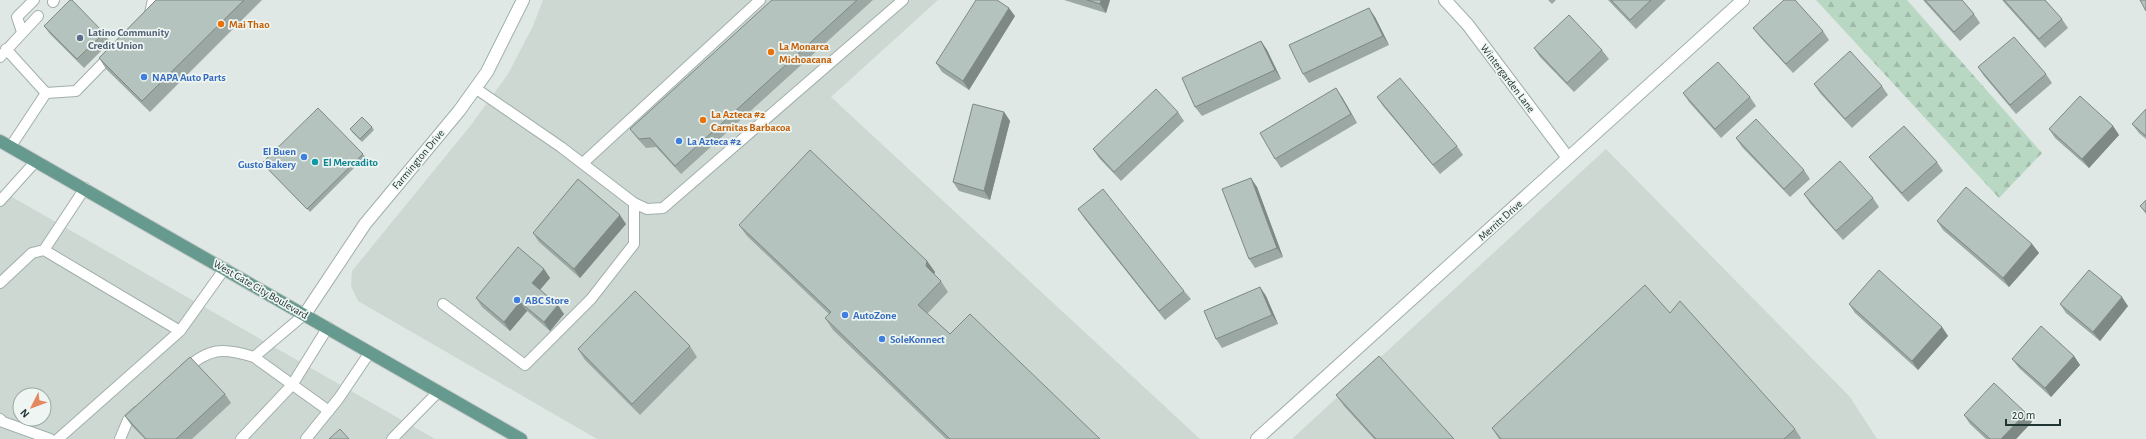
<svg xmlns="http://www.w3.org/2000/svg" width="2146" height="439" viewBox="0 0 2146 439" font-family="'Alegreya Sans',sans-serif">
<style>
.built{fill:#cdd8d3;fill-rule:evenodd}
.forest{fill:url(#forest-firs)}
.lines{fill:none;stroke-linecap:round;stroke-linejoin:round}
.service-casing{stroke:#a2afab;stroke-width:12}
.tertiary-casing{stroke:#a2afab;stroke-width:14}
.primary-casing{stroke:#bcc3c2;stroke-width:14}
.service{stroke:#fff;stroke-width:10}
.tertiary{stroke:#fff;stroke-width:12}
.primary{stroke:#679a8f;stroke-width:12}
.wall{fill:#9ba8a3}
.shaded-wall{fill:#7e8884}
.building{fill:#b4c3bd;stroke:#7e8884}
.food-dot{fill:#e8710a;stroke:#eef5f2;stroke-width:1.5}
.service-dot{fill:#5c6f8a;stroke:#eef5f2;stroke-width:1.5}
.shop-dot{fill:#3f7fe0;stroke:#eef5f2;stroke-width:1.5}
.culture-dot{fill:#0f9aa8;stroke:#eef5f2;stroke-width:1.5}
.labels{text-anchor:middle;stroke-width:3.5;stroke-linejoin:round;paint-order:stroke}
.food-label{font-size:11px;font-weight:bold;fill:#c56008;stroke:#eef5f2;text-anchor:start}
.service-label{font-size:11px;font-weight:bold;fill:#4e5e75;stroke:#eef5f2;text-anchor:start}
.shop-label{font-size:11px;font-weight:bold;fill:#366cbe;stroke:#eef5f2;text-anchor:start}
.street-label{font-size:11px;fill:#213632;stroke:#eef5f2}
.culture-label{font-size:11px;font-weight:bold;fill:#0d838f;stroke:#eef5f2;text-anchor:start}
</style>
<defs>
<pattern id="forest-firs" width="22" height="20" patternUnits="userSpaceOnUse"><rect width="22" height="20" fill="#b9d8c3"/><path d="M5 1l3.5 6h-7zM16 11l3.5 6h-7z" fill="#9fbaa8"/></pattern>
</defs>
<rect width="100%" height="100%" fill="#dfe8e4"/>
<!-- built -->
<path class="built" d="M543 0H938L831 97 1200 439H597L358 301 351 286 352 271 471 125 508 74 533 26Z
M1606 149 1850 397 1877 439H1292Z
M0 190 435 439H0ZM20 395H44V419H20Z"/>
<!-- forest -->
<path class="forest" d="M1816 0H1907L2042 153 1999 198Z"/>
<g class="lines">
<defs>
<path id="service" d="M53 2 54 0
M149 17 153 0
M22 32 17 17 34 0
M6 49 46 93
M0 57 38 16
M475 88 561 147 634 203 647 209 663 208 903 0
M11 146 46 93 76 91 112 54
M583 163 760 0
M0 201 36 161
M44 250 180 331
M0 283 32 253 44 250 85 188
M443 304 525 365 591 299 634 244V203
M254 357 329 411
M184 370C209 348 222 347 254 357L305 314
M0 419 3 422 50 439
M58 439 180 331 225 268
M120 439 128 420 138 411
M241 439 292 385 328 327
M306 439 339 398 370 352
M392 439 439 391"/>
<path id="tertiary" d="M1445 0 1468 25 1568 158
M305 314 365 224 459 111 487 72 523 0
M1257 439 1743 0"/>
<path id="primary" d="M0 141 521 439"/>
</defs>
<!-- service casing -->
<use href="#service" class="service-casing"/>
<!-- tertiary casing -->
<use href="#tertiary" class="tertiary-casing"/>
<!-- primary casing -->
<use href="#primary" class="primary-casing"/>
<!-- service -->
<use href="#service" class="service"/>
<!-- tertiary -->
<use href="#tertiary" class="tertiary"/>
<!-- primary -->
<use href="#primary" class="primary"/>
</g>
<!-- wall -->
<path class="wall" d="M156 0H262L150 112 106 69 99 58Z
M772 0H873L681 174 656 147 646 148 637 138 630 129Z
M1064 0H1110L1106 13Z
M1548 0H1556L1552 4Z
M1608 0H1666L1636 29Z
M1923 0H1962L1974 14 1980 23 1960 41Z
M2002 0H2045L2062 19 2068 28 2045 48Z
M1015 16 969 90 942 72 936 63Z
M1375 17 1389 45 1309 83 1303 74Z
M44 26 104 33 110 42 84 68 50 34Z
M1753 28 1823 31 1829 40 1793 73 1760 37Z
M1261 41 1267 50 1281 79 1202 116 1195 107Z
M1534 48 1602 50 1609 59 1574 92 1540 57Z
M1978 67 2046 74 2052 83 2016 114 1984 76Z
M1814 84 1882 86 1888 95 1852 128 1820 93Z
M1683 93 1750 97 1756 106 1721 138 1689 102Z
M1342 97 1357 123 1281 168 1275 159Z
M1377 97 1457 146 1463 155 1440 174 1383 106Z
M2146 109V139L2139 133 2132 124Z
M1004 112 1010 121 990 200 959 191 953 182Z
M1178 112 1184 121 1121 181 1099 158 1093 149Z
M2113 126 2119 135 2089 168 2055 138 2049 129Z
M372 127 374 130 362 142 352 132 350 129Z
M1736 138 1804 170 1810 179 1790 197 1742 147Z
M363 154 365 157 310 212 265 166 262 163Z
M1869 157 1937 162 1943 171 1908 202 1876 166Z
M1257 187 1283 257 1255 268 1249 259Z
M1804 194 1873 198 1879 207 1843 240 1810 203Z
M2146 200V214L2140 206Z
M1078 209 1184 291 1191 299 1165 320 1084 218Z
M1937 221 2032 244 2039 253 2009 287 1943 230Z
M626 224 580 278 539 242 533 233Z
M739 225 927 261 935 272 934 275 941 281 948 292 927 314 950 334 1100 439H946L833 330 825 318 829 314 747 236Z
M544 269 550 278 540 290 564 314 550 331 527 311 510 331 482 307 476 298Z
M1260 287 1266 296 1278 324 1222 348 1216 339Z
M1849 304 1942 327 1948 336 1918 370 1855 313Z
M2060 304 2128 306 2100 341 2066 313Z
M1670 313 1795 429 1801 438 1800 439H1499L1492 428Z
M690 346 697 357 640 415 585 360 578 349Z
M2074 356 2080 365 2051 397 2019 368 2012 359Z
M225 394 231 403 192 439H145L131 425 125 416Z
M1336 395 1454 439H1374L1344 406Z
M2026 413 2032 422 2016 439H1986L1970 424 1964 415Z"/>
<!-- shaded-wall -->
<path class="shaded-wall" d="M1101 0H1110L1106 13 1100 4Z
M1009 8 1015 16 969 90 963 81Z
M1369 8 1375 17 1389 45 1383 36Z
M1261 41 1267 50 1281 79 1275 70Z
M1336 88 1342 97 1357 123 1351 114Z
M1004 112 1010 121 990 200 984 191Z
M2113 126 2119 135 2089 168 2082 159Z
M1251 178 1257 187 1283 257 1277 248Z
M620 215 626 224 580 278 574 269Z
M2032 244 2039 253 2009 287 2003 278Z
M927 261 935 272 933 277 926 266Z
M544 269 550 278 538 292 532 283Z
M1260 287 1266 296 1278 324 1272 315Z
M2122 297 2128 306 2100 341 2093 332Z
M520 302 527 311 510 331 504 322Z
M558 305 564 314 550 331 544 322Z
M1942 327 1948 336 1918 370 1912 361Z
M2074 356 2080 365 2051 397 2045 388Z
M2026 413 2032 422 2016 439H2001Z"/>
<!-- building -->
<path class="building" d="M70 0H72L104 33 77 59 44 26Z
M156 0H244L142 101 99 58Z
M772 0H857L675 166 650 138 639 139 630 129Z
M976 0H997L1009 8 963 81 936 63Z
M1087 0H1101L1100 4Z
M1611 0H1651L1630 20Z
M1784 0H1795L1823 31 1786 64 1753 28Z
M1925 0H1962L1974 14 1954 32Z
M2004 0H2045L2062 19 2039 39Z
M2140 0H2146V11Z
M1369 8 1383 36 1303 74 1289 45Z
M1569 15 1602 50 1567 83 1534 48Z
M2014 37 2046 74 2010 105 1978 67Z
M1261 41 1275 70 1195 107 1182 78Z
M1850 51 1882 86 1845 119 1814 84Z
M1718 62 1750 97 1715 129 1683 93Z
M1400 78 1457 146 1433 165 1377 97Z
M1336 88 1351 114 1275 159 1260 133Z
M1156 89 1178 112 1114 172 1093 149Z
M2080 96 2113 126 2082 159 2049 129Z
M973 104 1004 112 984 191 953 182Z
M318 108 363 154 307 209 262 163Z
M2146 109V136L2132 124Z
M362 117 372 127 360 139 350 129Z
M1756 119 1804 170 1784 189 1736 138Z
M1904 126 1937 162 1902 193 1869 157Z
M810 150 927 261 926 266 941 281 918 305 950 334 970 314 1100 439H950L825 318 831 312 739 225Z
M1840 161 1873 198 1836 231 1804 194Z
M1251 178 1277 248 1249 259 1222 189Z
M578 179 620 215 574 269 533 233Z
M1966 187 2032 244 2003 278 1937 221Z
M1103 189 1184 291 1159 311 1078 209Z
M2146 200V212L2140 206Z
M518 247 544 269 532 283 558 305 544 322 520 302 504 322 476 298Z
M1879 270 1942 327 1912 361 1849 304Z
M2089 270 2122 297 2093 332 2060 304Z
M1645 285 1670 313 1680 301 1795 429 1784 439H1501L1492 428Z
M1260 287 1272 315 1216 339 1204 311Z
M635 291 690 346 632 404 578 349Z
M2041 326 2074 356 2045 388 2012 359Z
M1379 356 1454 439H1376L1336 395Z
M190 357 225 394 176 439H146L125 416Z
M1994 383 2026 413 2001 439H1990L1964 415Z
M340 429 349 439H329Z"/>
<!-- markers -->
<g class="food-dot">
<circle cx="221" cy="24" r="4"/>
<circle cx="771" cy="52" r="4"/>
<circle cx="703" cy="120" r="4"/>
</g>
<circle class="service-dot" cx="80" cy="38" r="4"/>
<g class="shop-dot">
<circle cx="144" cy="77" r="4"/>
<circle cx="679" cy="141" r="4"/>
<circle cx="304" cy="157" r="4"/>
<circle cx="517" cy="300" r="4"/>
<circle cx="845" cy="315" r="4"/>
<circle cx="882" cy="339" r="4"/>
</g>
<circle class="culture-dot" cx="315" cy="162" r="4"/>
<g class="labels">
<!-- food labels -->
<g class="food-label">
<text x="229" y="28">Mai Thao</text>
<text x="779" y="50">La Monarca<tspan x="779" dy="13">Michoacana</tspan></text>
<text x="711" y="118">La Azteca #2<tspan x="711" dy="13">Carnitas Barbacoa</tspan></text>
</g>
<!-- service labels -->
<g class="service-label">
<text x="88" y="36">Latino Community<tspan x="88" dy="13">Credit Union</tspan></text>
</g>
<!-- shop labels -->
<g class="shop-label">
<text x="152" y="81">NAPA Auto Parts</text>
<text x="687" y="145">La Azteca #2</text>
<text x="296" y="155" text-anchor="end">El Buen<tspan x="296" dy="13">Gusto Bakery</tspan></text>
<text x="525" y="304">ABC Store</text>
<text x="853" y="319">AutoZone</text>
<text x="890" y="343">SoleKonnect</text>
</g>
<!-- street labels -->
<g class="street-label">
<text transform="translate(1508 78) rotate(53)" y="4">Wintergarden Lane</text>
<text transform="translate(418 159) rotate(-50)" y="4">Farmington Drive</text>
<text transform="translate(1500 220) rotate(-42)" y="4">Merritt Drive</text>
<text transform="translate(261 289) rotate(30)" y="4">West Gate City Boulevard</text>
</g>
<!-- culture labels -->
<g class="culture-label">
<text x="323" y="166">El Mercadito</text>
</g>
</g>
<!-- north arrow -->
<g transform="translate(32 407) rotate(228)"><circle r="19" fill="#eef5f2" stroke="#9ca9a5"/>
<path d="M0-3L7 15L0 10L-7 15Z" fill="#e48861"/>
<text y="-6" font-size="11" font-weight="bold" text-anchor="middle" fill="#213632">N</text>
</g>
<!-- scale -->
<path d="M2006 419v6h54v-6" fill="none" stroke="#213632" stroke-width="2"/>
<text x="2012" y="419" font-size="12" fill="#213632" stroke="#eef5f2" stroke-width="3" paint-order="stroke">20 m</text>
</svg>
